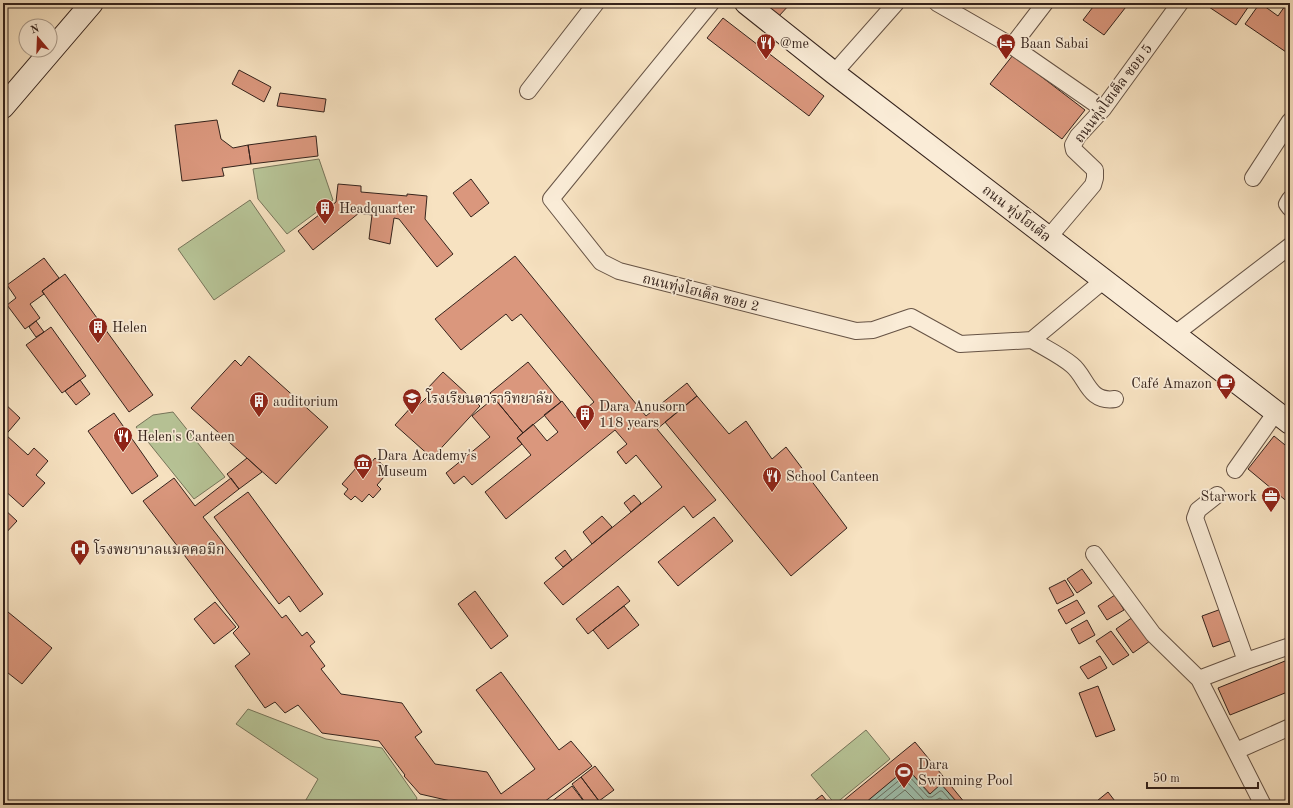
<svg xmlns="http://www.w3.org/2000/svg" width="1293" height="808" viewBox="0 0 1293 808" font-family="'Old Standard TT','Noto Serif Thai',serif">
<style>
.green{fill:#b7c497;stroke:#76745a}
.water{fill:#9ebfad;stroke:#748173}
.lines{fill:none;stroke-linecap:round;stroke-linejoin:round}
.shore{stroke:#6a7164;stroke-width:1}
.building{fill:#da977d;stroke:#35231c}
.street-casing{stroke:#665345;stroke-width:18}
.secondary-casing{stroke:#35231c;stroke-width:24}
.street{stroke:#faecd7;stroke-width:16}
.secondary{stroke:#faecd7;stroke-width:22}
.labels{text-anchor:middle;stroke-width:3.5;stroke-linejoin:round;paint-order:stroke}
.poi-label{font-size:14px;fill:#35231c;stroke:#faecd7;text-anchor:start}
.street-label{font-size:14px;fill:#35231c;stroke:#faecd7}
</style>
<rect width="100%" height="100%" fill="#f7e2c1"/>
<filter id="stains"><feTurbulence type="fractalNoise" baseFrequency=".005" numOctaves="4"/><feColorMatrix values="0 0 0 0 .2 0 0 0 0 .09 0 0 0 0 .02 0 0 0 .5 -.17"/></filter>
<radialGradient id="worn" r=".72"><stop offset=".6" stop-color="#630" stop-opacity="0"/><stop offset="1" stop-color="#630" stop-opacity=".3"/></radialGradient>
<!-- green -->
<path class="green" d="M319 159 333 200 287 234 258 199 253 169Z
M250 200 285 251 214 300 178 249Z
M173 412 225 477 194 499 136 427 153 415Z
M248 709 326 739 382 748 417 798 414 805H384L356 801 355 805H303L318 779 236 724Z
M866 730 890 759 835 804 811 775Z"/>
<!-- water -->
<path class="water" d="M907 768 929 794 941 784 956 801 952 805H867L865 803Z"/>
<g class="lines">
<!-- shore -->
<path class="shore" d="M869 805 907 774 928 797H932L940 791H942L950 800V805
M877 805 906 781 926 802H932L940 798 945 802V805
M886 805 905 790 920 805"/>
</g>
<!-- building -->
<path class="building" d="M761 3H791L778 17Z
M1096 3H1129L1104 35 1083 20Z
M1207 3H1251L1236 25 1206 5Z
M1260 3 1278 16 1287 3H1290V46L1286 52 1245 24Z
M723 18 824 96 809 116 707 38Z
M1013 55 1085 110 1062 139 990 84Z
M239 70 271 87 264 102 232 84Z
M280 93 326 99 324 112 277 106Z
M217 120 221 139 233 148 248 145 251 164 222 168 224 176 182 181 175 125Z
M316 136 318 156 251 164 248 145Z
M471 179 489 203 471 217 453 193Z
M338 184 361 186V192L407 196V194L427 196 425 219 453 254 437 267 399 219 394 218 390 244 369 239 372 215 359 213 313 250 298 231 336 202Z
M515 256 646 416 687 383 697 396 657 429 716 500 693 518 684 506 563 605 544 583 662 487 636 455 626 464 617 452 627 444 615 430 506 519 485 492 531 455 517 438 533 424 547 441 558 432 544 415 562 401 575 418 594 402 521 314 512 321 506 314 461 350 435 319Z
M44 258 59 278 42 291 44 294 30 304 40 318 25 329 7 305 16 298 7 285Z
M65 274 153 395 129 412 42 291Z
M36 321 44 332 36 337 29 327Z
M51 327 86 376 62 393 26 345Z
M249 356 328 427 276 484 191 408 235 360 241 366Z
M528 362 561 402 523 433 490 393Z
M443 372 480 406 432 458 395 425 413 405 416 408 430 394 426 390Z
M80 380 90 394 76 405 65 391Z
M697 396 729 434 746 421 772 459 786 447 847 528 791 576 665 422Z
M494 398 523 433 517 438 522 444 472 485 464 476 454 484 446 473 490 437 472 416Z
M3 402 20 418 3 438Z
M114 413 158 476 132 494 88 431Z
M6 435 28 455 34 448 48 461 36 475 45 483 23 507 3 489V474L7 470 3 466V438Z
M1274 436 1290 449V504L1248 469Z
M247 458 262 472 239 489 227 474Z
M375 458 384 466 379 472 384 477 377 485 381 489 373 498 369 494 362 502 355 496 351 500 344 494 348 489 342 484 364 459 370 464Z
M174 478 195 506 231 478 239 489 203 517 282 618 286 615 302 636 307 632 315 642 310 646 325 666 321 669 341 694 402 703 422 732 415 737 435 764 487 772 501 794 535 769 476 690 501 672 559 750 571 741 592 766 540 805H468L420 794 404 776 405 775 379 741 322 733 298 705 285 713 275 702 265 708 235 666 250 654 233 633 239 627 143 501Z
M248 492 323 594 300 612 289 596 279 604 214 517Z
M634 495 641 503 631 512 624 503Z
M3 508 17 521 3 536Z
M602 516 612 527 592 544 583 532Z
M714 517 733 541 678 586 658 562Z
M565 550 572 560 563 567 555 558Z
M1082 569 1092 583 1077 593 1067 579Z
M1065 580 1074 595 1057 604 1049 588Z
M618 586 630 601 588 634 576 619Z
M475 591 508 636 491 649 458 604Z
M1115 595 1124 610 1107 620 1098 606Z
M1077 600 1085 613 1066 624 1058 610Z
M215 602 236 627 214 644 194 619Z
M624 606 639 625 608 649 593 630Z
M1224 608 1235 639 1213 647 1202 616Z
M8 612 52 648 22 684 3 669V618Z
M1133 617 1150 641 1133 653 1116 629Z
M1087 620 1095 635 1079 644 1071 629Z
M1111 631 1129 655 1113 665 1096 641Z
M1100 656 1107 668 1088 679 1080 667Z
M1290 659V691L1230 715 1218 688Z
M1098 686 1115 730 1096 737 1079 693Z
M915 742 965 803 962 805H952L956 801 941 784 930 794 907 768 865 803 867 805H838Z
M595 766 614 790 599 801 581 777Z
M581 777 599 801 603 805H587L572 784Z
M572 786 585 803 582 805H547Z
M1108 792 1118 805H1092Z
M822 795 830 805H809Z"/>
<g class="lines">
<defs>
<path id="street" d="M711 3 551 199 601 262 619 271 856 331 873 330 911 317 960 344 1032 340 1104 280
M937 3 1012 46 1103 109
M1012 46 1045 3
M834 73 896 3
M528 91 596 3
M1253 178 1290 121
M1290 199 1287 204 1290 208
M1049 237 1093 185 1095 178V170L1074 150 1073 145 1078 136 1103 109 1180 3
M1175 334 1290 246
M1032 340C1045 348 1060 355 1072 365 1087 377 1088 403 1115 399
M1235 470 1276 412
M1217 495 1198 510 1195 518 1246 661
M1094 554 1153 634 1199 679 1263 805
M1199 679 1246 661 1290 646
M1236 751 1290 727"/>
<path id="secondary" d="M746 3 834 73 1290 423
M3 107 92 3"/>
</defs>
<!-- street casing -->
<use href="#street" class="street-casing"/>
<!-- secondary casing -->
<use href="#secondary" class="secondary-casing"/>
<!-- street -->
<use href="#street" class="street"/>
<!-- secondary -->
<use href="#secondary" class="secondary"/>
</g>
<!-- icons -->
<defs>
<symbol id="restaurant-pin" viewBox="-11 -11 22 30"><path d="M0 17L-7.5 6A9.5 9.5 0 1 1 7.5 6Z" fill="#8f2418" stroke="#faecd7"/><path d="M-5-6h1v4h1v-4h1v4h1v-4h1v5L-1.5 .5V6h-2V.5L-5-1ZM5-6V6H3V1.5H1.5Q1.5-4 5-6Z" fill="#fff"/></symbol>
<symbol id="hotel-pin" viewBox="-11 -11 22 30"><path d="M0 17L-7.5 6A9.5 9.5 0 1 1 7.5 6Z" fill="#8f2418" stroke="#faecd7"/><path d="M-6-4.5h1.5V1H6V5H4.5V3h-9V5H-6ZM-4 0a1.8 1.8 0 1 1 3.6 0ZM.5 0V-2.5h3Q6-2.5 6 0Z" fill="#fff"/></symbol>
<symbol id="building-pin" viewBox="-11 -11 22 30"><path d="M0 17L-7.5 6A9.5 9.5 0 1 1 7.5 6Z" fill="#8f2418" stroke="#faecd7"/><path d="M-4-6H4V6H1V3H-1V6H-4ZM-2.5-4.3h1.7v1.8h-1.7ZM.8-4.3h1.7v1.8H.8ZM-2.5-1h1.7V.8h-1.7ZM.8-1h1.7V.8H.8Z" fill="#fff"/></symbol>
<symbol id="cafe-pin" viewBox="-11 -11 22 30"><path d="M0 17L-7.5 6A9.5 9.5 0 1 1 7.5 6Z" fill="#8f2418" stroke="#faecd7"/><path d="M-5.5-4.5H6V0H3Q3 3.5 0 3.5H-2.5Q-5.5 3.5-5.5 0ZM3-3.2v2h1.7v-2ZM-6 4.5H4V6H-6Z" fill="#fff"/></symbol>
<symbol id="school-pin" viewBox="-11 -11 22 30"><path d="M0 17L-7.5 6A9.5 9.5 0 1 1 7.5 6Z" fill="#8f2418" stroke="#faecd7"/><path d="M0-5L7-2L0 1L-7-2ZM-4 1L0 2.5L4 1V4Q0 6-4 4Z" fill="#fff"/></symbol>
<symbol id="museum-pin" viewBox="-11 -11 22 30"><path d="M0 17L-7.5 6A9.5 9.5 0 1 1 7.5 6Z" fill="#8f2418" stroke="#faecd7"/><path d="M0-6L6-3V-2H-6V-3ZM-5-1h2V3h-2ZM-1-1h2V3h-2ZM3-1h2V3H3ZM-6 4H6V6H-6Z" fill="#fff"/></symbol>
<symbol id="office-pin" viewBox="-11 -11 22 30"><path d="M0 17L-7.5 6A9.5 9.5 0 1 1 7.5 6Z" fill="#8f2418" stroke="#faecd7"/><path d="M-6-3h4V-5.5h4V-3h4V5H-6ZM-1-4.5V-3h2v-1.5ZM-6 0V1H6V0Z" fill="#fff"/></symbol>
<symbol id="hospital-pin" viewBox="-11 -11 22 30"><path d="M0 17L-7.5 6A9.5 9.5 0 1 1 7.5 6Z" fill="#8f2418" stroke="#faecd7"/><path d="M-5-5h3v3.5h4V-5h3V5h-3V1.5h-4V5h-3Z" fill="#fff"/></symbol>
<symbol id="stadium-pin" viewBox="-11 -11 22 30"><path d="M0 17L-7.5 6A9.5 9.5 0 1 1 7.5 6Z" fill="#8f2418" stroke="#faecd7"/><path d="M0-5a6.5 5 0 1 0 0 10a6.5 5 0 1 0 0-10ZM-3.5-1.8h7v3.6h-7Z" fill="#fff"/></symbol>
</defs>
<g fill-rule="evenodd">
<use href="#restaurant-pin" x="755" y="32" width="22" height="30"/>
<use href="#hotel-pin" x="995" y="32" width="22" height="30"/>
<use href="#building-pin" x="314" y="197" width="22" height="30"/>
<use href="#building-pin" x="87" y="316" width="22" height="30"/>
<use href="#cafe-pin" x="1215" y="372" width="22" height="30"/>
<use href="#school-pin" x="401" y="387" width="22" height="30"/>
<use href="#building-pin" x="248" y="390" width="22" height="30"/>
<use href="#building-pin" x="574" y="403" width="22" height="30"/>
<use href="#restaurant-pin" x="112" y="425" width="22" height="30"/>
<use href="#museum-pin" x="352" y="452" width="22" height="30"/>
<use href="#restaurant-pin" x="761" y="465" width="22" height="30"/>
<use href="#office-pin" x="1260" y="485" width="22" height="30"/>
<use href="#hospital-pin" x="69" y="538" width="22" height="30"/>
<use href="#stadium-pin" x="893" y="761" width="22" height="30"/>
</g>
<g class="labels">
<!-- poi labels -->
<g class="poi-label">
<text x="780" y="48">@me</text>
<text x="1020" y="48">Baan Sabai</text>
<text x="339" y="213">Headquarter</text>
<text x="112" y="332">Helen</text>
<text x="1212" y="388" text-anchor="end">Café Amazon</text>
<text x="426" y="403">โรงเรียนดาราวิทยาลัย</text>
<text x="273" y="406">auditorium</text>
<text x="599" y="411">Dara Anusorn<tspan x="599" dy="16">118 years</tspan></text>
<text x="137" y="441">Helen's Canteen</text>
<text x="377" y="460">Dara Academy's<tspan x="377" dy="16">Museum</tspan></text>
<text x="786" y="481">School Canteen</text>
<text x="1257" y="501" text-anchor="end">Starwork</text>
<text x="94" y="554">โรงพยาบาลแมคคอมิก</text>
<text x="918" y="769">Dara<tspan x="918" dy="16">Swimming Pool</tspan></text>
</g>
<!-- street labels -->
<g class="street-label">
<text transform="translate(1113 93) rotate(-53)" y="5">ถนนทุ่งโฮเต็ล ซอย 5</text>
<text transform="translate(1017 213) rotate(38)" y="5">ถนน ทุ่งโฮเต็ล</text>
<text transform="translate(701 292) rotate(14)" y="5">ถนนทุ่งโฮเต็ล ซอย 2</text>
</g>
</g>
<!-- margin -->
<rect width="1293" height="808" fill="none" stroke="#f7e2c1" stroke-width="16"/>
<rect x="4" y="4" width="1285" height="800" fill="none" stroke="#35231c" stroke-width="2"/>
<rect x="8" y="8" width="1277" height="792" fill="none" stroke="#35231c"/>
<!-- north arrow -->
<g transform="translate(38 38) rotate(341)"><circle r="19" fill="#faecd7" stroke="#ab9c8c"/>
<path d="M0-3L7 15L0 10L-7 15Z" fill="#8f2418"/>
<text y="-6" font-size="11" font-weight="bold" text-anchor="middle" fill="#35231c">N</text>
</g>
<!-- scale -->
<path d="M1147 782v6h111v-6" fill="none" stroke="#35231c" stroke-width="2"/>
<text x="1153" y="782" font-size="12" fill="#35231c" stroke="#faecd7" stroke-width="3" paint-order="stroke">50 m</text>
<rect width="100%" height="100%" filter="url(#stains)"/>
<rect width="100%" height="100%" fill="url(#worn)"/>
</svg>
